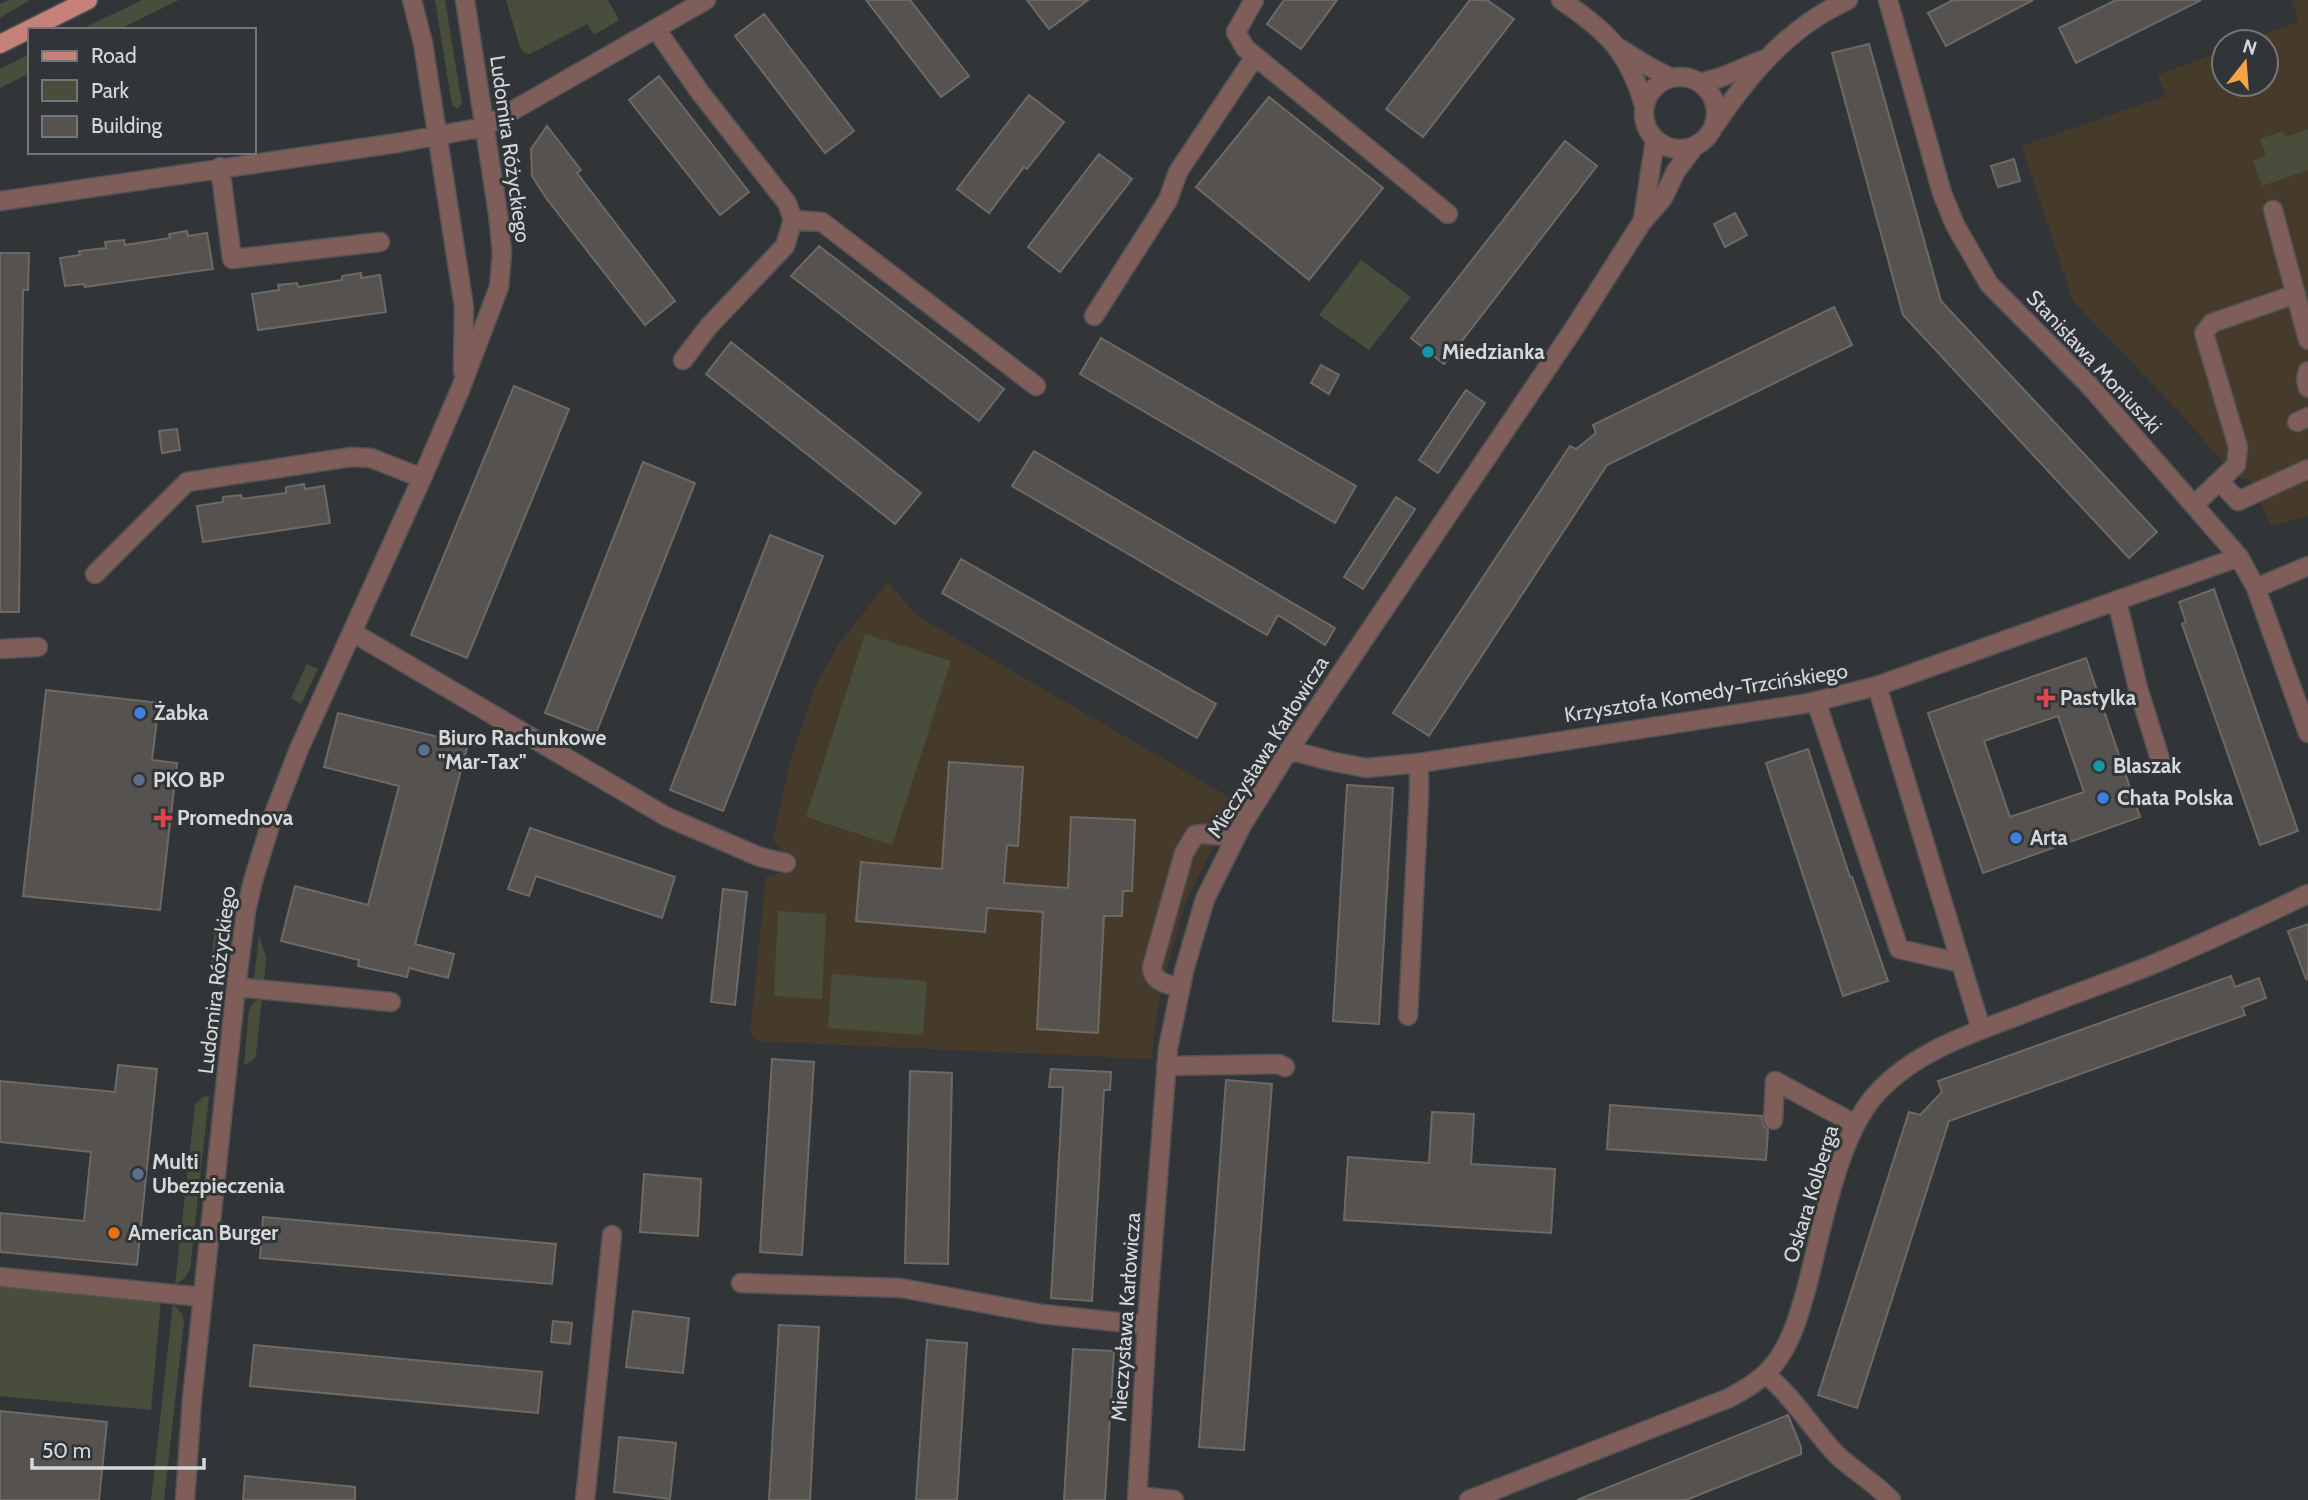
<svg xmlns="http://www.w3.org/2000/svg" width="2308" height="1500" viewBox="0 0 2308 1500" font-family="Cabin,sans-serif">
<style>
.education{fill:#463b2b}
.green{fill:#484e3b}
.building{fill:#55524f;stroke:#6d6a66;stroke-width:2;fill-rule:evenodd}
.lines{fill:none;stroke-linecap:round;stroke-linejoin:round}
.minor-casing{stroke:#505255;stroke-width:21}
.major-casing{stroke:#505255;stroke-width:21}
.minor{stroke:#7f5d59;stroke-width:18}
.major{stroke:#c6827a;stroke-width:18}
.culture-dot{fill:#0f9aa8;stroke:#323538;stroke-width:2.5}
.health-dot{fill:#e0444e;stroke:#323538;stroke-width:2.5}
.shop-dot{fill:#3f7fe0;stroke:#323538;stroke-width:2.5}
.service-dot{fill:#5c6f8a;stroke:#323538;stroke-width:2.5}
.food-dot{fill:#e8710a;stroke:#323538;stroke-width:2.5}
.labels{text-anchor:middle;stroke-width:6;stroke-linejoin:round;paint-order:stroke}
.street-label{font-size:21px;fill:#d6d8da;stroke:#323538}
.poi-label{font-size:21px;font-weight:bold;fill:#d6d8da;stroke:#323538;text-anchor:start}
</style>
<rect width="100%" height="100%" fill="#323538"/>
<!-- education -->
<path class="education" d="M2291 0H2308V516L2271 526 2251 480 2235 476 2182 415 2073 301 2022 146 2166 96 2158 75 2224 50V84H2266V42H2245L2299 21Z
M888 582 916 615 1236 801 1185 903 1160 993 1151 1059 758 1041 750 1033 766 877 783 872 787 857 773 840 791 759 817 683 838 645Z"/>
<!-- green -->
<path class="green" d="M10 0H30L0 18V4Z
M142 0H179L118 30H80Z
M435 0H445L462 104 458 109 452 105Z
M506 0H608L619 20 594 35 587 24 530 54 523 52 520 47Z
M30 54V73L0 88V69Z
M2308 129V170L2262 186 2253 161 2266 156 2260 139 2283 131 2286 137Z
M1361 260 1411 297 1369 350 1319 315Z
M865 634 951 661 892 845 806 817Z
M307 664 318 669 301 704 291 698Z
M778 911 826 914 822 999 774 996Z
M215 928 222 933C225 949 225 962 210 970Z
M259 936 266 957 264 983 255 980 254 978Z
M832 974 927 981 923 1035 828 1028Z
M262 998 256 1056 252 1061 244 1065 249 1010 254 1002Z
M209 1096 190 1269 185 1278 175 1285 195 1104 203 1097Z
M0 1284 161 1300 151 1410 0 1396Z
M173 1304 182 1314 184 1321 164 1500H151Z"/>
<!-- building -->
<path class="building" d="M866 0H910L969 76 941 97Z
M1027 0H1088L1049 29Z
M1284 0H1337L1301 49 1267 24Z
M1470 0H1487L1514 19 1423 137 1386 109Z
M1953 0H2033L1946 46 1928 13Z
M2116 0H2201L2076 63 2059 28Z
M764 14 854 131 825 153 735 36Z
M1869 44 1941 301 2157 532 2129 558 1903 315 1832 53Z
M659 76 749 192 720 215 629 100Z
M1029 95 1064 122 1027 169 1024 167 989 213 957 189Z
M1269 97 1383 188 1309 280 1196 187Z
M547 126 581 170 577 173 675 301 645 325 546 198 532 176 531 149Z
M1565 141 1597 166 1444 364 1411 338Z
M1099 154 1132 179 1060 272 1028 247Z
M2014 159 2020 181 1998 187 1991 166Z
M1735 213 1747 235 1725 247 1714 224Z
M187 231 188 236 207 233 213 269 85 287 84 284 65 286 60 258 80 255 79 251 106 248 105 242 124 240 125 245 170 238 169 234Z
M819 246 1004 389 979 421 791 276Z
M0 253H29L28 290H23L19 612H0Z
M361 273V278L380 275 386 312 258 330 252 294 279 290 278 285 297 283 298 287 342 280V276Z
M1834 307 1852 345 1607 465 1429 736 1393 713 1570 446 1576 449 1596 433 1593 425Z
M1101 338 1356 486 1335 523 1080 374Z
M731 342 921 493 895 524 706 374Z
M1321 365 1339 375 1329 394 1311 383Z
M514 386 569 409 467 658 411 635Z
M1466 390 1485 403 1438 473 1419 460Z
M177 429 180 450 162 453 159 431Z
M1034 451 1335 628 1325 645 1278 615 1267 635 1012 486Z
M643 462 695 483 596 733 545 713Z
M304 484 305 489 324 486 330 523 203 542 197 506 223 502V497L241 495 242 499 286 493V487Z
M1396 497 1415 509 1363 589 1344 577Z
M770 535 823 556 723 811 670 790Z
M961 559 1216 704 1197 738 942 593Z
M2214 589 2298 831 2260 845 2182 624 2186 622 2179 602Z
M2086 658 2140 817 1983 873 1928 713ZM2058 716 2084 792 2010 817 1984 741Z
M46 690 159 703 152 760 177 763 160 910 23 896Z
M338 713 468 744 415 944 454 954 448 978 409 968 407 977 358 966 359 960 281 941 295 886 368 905 399 786 324 767Z
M1808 749 1850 877H1852L1888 981 1843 996 1766 763Z
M949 762 1023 767 1018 846 1007 845 1004 883 1068 888 1071 817 1135 820 1132 891H1123L1122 916H1104L1098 1033 1037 1029 1043 912 987 908 985 932 856 921 861 862 942 869Z
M1347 785 1393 788 1379 1024 1333 1021Z
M530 828 675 877 662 918 536 876 529 896 508 889Z
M723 889 747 892 735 1005 711 1002Z
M2308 924V978L2306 979 2288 931Z
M2231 976 2235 987 2259 978 2266 998 2242 1007 2245 1015 1949 1121 1857 1408 1818 1395 1909 1112 1920 1115 1942 1092 1938 1081Z
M772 1059 814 1062 802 1255 760 1252Z
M118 1065 157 1069 137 1265 0 1252V1213L84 1221 91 1152 0 1142V1081L115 1092Z
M1051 1069 1111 1072 1110 1090H1104L1092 1301 1051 1298 1063 1087H1049Z
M910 1071 952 1073 948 1264 905 1263Z
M1226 1080 1272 1084 1244 1450 1199 1447Z
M1610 1105 1762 1116 1763 1125 1768 1130 1766 1160 1607 1149Z
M1432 1112 1474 1114 1471 1164 1555 1169 1551 1233 1344 1220 1348 1157 1429 1163Z
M644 1174 701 1179 698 1236 640 1232Z
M263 1217 556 1244 552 1284 260 1258Z
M633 1311 689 1318 683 1373 626 1367Z
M553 1321 572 1323 570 1344 551 1342Z
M779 1325 819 1327 810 1500H769Z
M927 1340 967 1343 957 1500H916Z
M254 1345 542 1372 538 1413 250 1386Z
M1073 1349 1114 1351 1105 1500H1064Z
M0 1411 107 1422 99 1500H0Z
M1788 1415 1801 1447V1454L1686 1500H1577Z
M619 1437 676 1443 670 1499 614 1492Z
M245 1476 355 1487V1500H243Z"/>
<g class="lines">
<defs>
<path id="minor" d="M412 0 423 43 464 307 463 371
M1254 0 1236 32 1245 48 1448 214
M1561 0C1607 31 1628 51 1644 105
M1888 0 1942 193 1955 225 1989 284 2089 385 2239 557 2256 588 2308 733
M656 29 699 91 787 203 793 220 785 246 709 326 683 360
M1619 48 1646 65 1671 78
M1644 113a36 36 0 1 1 72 0a36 36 0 1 1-72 0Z
M1700 83 1722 77 1762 60
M1715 125C1751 72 1789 27 1848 0
M220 167 232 259 380 242
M0 201 397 143 484 127 706 0
M2273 210 2308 340
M1643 219 1655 140
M793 220 822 222 1036 386
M1094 316 1168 200 1178 172 1254 58
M2308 371 2306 379 2308 388
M2297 422 2308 417
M2220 482 2238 501 2308 469
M2194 505 2236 465 2238 447 2204 333 2212 323 2296 294
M95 574 187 482 351 457 371 458 422 478
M2256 588 2308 566
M2117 601 2138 688 2161 762
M352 632 667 817 760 857 786 863
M0 649 38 647
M1877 686 1981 1029
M1816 701 1899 949 1961 963
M1289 750 1330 761 1366 768 1419 763 1809 703 1877 686 2239 557
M236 987 391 1002
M1180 988C1168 984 1152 982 1152 967L1184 853 1195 835 1203 834 1236 837
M1408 1016 1419 794V763
M1166 1066 1279 1064 1285 1067
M1773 1120 1775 1081 1855 1124
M0 1277 203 1297
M741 1283 901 1288 1042 1314 1147 1325
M1765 1374C1794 1397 1812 1429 1837 1455 1854 1471 1875 1483 1891 1500
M1137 1496 1174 1500
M185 1500 192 1399 236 987 246 911 253 881 272 819 299 749 422 478 460 390 499 287 502 253 498 214 465 0
M585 1500 612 1235
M1137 1500 1148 1307 1168 1048 1184 971 1205 899 1242 825 1289 750 1575 327 1642 222 1663 198 1676 171 1694 147
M1469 1500 1729 1398C1746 1389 1763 1379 1775 1363 1791 1343 1799 1315 1806 1290 1822 1231 1836 1138 1877 1093 1915 1052 1969 1034 2020 1015 2063 998 2106 983 2149 966 2203 944 2255 919 2308 894"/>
<path id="major" d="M0 44 88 0"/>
</defs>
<!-- minor casing -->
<use href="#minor" class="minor-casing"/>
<!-- major casing -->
<use href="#major" class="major-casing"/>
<!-- minor -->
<use href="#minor" class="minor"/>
<!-- major -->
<use href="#major" class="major"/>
</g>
<!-- markers -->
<g class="culture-dot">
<circle cx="1428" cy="352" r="7"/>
<circle cx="2099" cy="766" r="7"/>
</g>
<g class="health-dot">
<path d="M2042.5 687.5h7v7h7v7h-7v7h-7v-7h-7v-7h7z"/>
<path d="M159.5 807.5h7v7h7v7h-7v7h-7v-7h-7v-7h7z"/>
</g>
<g class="shop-dot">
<circle cx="140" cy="713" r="7"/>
<circle cx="2103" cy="798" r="7"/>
<circle cx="2016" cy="838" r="7"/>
</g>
<g class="service-dot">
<circle cx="424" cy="750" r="7"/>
<circle cx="139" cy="780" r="7"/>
<circle cx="138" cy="1174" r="7"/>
</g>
<circle class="food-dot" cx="114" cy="1233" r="7"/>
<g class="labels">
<!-- street labels -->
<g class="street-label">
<text transform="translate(510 149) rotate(82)" y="7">Ludomira Różyckiego</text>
<text transform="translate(2094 362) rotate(47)" y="7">Stanisława Moniuszki</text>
<text transform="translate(1706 693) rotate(-9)" y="7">Krzysztofa Komedy-Trzcińskiego</text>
<text transform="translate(1268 747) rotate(-58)" y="7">Mieczysława Karłowicza</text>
<text transform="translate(217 980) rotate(-83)" y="7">Ludomira Różyckiego</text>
<text transform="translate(1811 1194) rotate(-73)" y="7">Oskara Kolberga</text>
<text transform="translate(1126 1317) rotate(-86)" y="7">Mieczysława Karłowicza</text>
</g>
<!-- poi labels -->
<g class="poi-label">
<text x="1442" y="359">Miedzianka</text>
<text x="2060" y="705">Pastylka</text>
<text x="154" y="720">Żabka</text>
<text x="438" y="745">Biuro Rachunkowe<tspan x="438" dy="24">"Mar-Tax"</tspan></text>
<text x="2113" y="773">Blaszak</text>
<text x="153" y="787">PKO BP</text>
<text x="2117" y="805">Chata Polska</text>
<text x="177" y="825">Promednova</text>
<text x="2030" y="845">Arta</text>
<text x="152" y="1169">Multi<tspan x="152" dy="24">Ubezpieczenia</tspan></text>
<text x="128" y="1240">American Burger</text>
</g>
</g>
<!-- legend -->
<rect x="28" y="28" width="228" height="126" fill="#323538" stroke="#747679" stroke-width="2"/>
<rect x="42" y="51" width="35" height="10" fill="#c6827a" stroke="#747679" stroke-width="2"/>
<text x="91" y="63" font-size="21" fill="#d6d8da">Road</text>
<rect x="42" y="80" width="35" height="21" fill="#484e3b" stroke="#747679" stroke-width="2"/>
<text x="91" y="98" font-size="21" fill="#d6d8da">Park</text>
<rect x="42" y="116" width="35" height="21" fill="#55524f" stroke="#747679" stroke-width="2"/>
<text x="91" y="133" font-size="21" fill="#d6d8da">Building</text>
<!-- north arrow -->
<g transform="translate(2245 63) rotate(17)"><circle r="33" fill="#323538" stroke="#747679" stroke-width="2"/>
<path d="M0-5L12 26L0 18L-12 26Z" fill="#f5a345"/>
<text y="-10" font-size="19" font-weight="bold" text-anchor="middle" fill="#d6d8da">N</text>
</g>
<!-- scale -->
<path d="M32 1458v10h172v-10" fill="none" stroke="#d6d8da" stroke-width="3.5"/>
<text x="42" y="1458" font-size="21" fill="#d6d8da" stroke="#323538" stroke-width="5" paint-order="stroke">50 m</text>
</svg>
